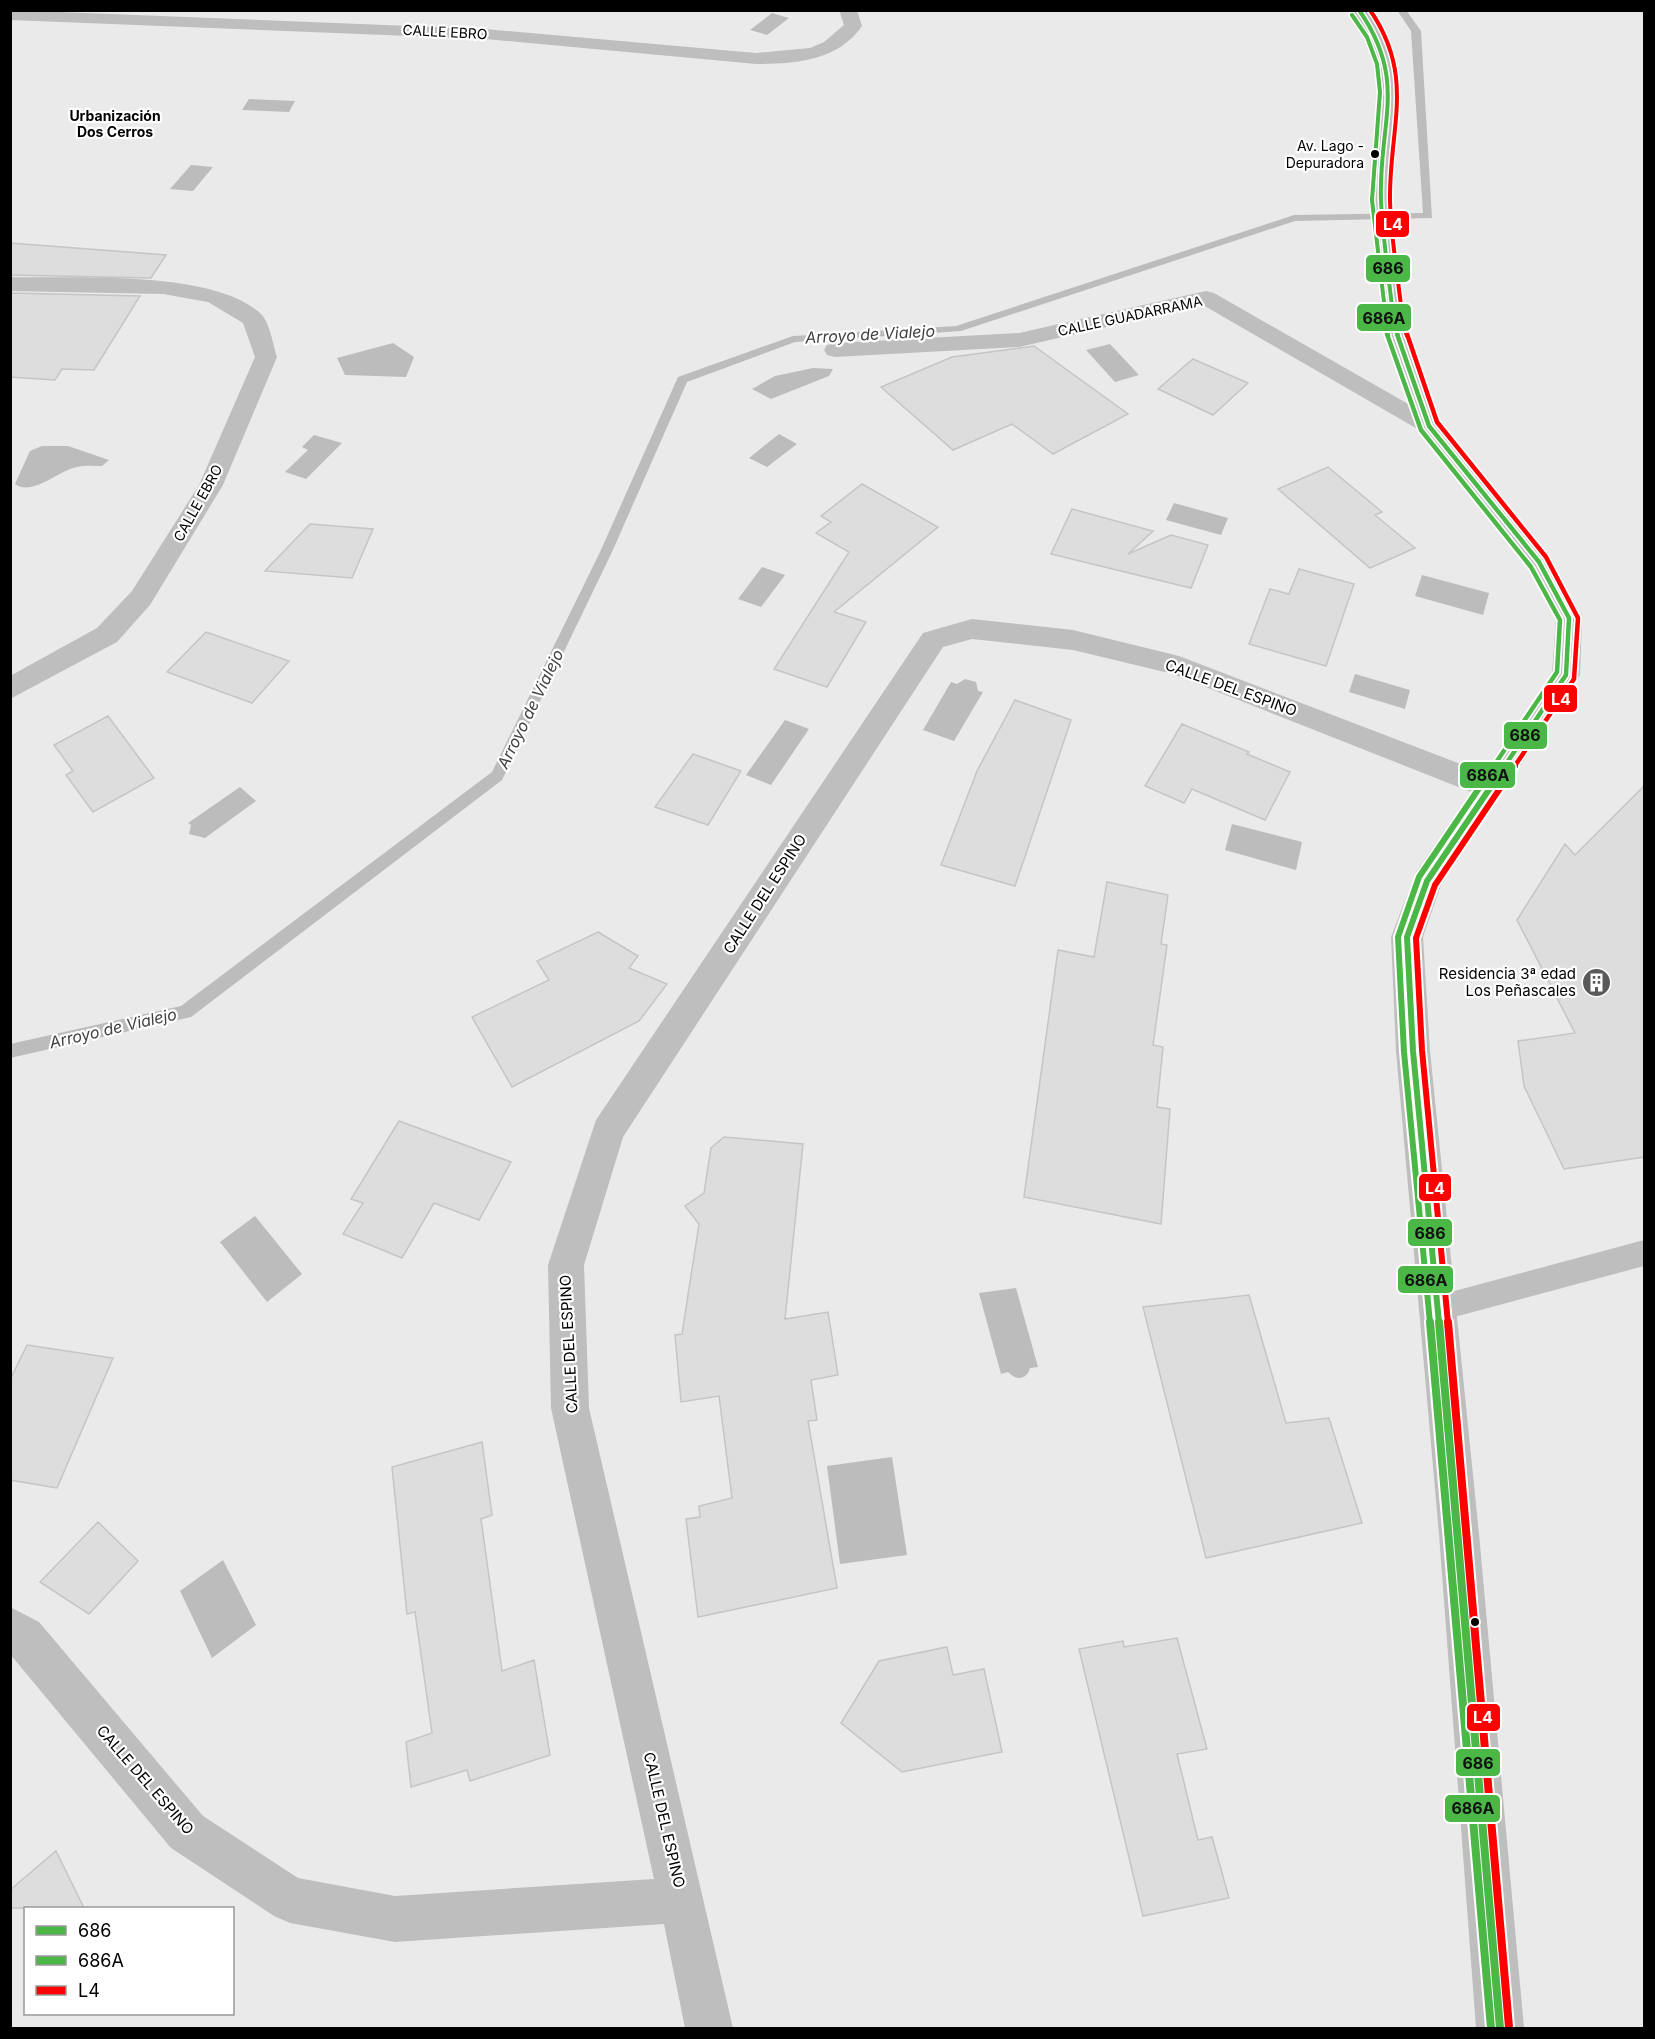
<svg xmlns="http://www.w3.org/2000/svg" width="1655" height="2039" viewBox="0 0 1655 2039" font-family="Inter,sans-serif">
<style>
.green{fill:#eaeaea;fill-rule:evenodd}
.water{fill:#bcbcbc}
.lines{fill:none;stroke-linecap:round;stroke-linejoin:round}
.stream{fill:#bcbcbc;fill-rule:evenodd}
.building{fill:#ddd;stroke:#c5c5c5;stroke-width:1.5}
.lane{fill:#bebebe;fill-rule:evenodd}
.street{fill:#bebebe;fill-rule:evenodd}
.bus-1-far3-casing{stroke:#fff;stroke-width:7}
.bus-1-far2-casing{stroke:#fff;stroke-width:8}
.bus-1-far1-casing{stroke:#fff;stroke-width:10}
.bus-1-casing{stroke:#fff;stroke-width:12}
.bus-2-far3-casing{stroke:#fff;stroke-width:7}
.bus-2-far2-casing{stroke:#fff;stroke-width:8}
.bus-2-far1-casing{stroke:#fff;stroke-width:10}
.bus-2-casing{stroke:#fff;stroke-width:12}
.bus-3-far3-casing{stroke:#fff;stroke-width:7}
.bus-3-far2-casing{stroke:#fff;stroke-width:8}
.bus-3-far1-casing{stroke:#fff;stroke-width:10}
.bus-3-casing{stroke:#fff;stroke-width:12}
.bus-1-far3{stroke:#4ab747;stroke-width:4}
.bus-1-far2{stroke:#4ab747;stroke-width:4.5}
.bus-1-far1{stroke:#4ab747;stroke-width:6}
.bus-1{stroke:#4ab747;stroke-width:8}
.bus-2-far3{stroke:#4ab747;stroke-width:4}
.bus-2-far2{stroke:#4ab747;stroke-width:4.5}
.bus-2-far1{stroke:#4ab747;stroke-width:6}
.bus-2{stroke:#4ab747;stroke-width:8}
.bus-3-far3{stroke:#f00;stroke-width:4}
.bus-3-far2{stroke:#f00;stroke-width:4.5}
.bus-3-far1{stroke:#f00;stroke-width:6}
.bus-3{stroke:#f00;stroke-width:8}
.bus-dot{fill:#000;stroke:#fff;stroke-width:2}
.labels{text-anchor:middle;stroke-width:4.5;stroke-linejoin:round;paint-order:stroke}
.far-street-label{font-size:14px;fill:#000;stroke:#fff}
.far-neighbourhood-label{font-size:14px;font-weight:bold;fill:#000;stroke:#fff}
.bus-label{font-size:14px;fill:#000;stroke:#fff;text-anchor:end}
.street-label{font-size:15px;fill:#000;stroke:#fff}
.poi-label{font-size:15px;fill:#000;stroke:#fff;text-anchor:end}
.water-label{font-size:16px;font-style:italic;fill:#414141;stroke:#fff}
.line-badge{stroke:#fff;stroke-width:2}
.badge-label{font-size:16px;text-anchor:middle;font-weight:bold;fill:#fff}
.pale-badge-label{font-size:16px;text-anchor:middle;font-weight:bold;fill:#111}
</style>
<rect width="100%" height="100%" fill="#fff"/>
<!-- green -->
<path class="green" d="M11 11H1644V2028H11ZM26 1908H232V2014H26Z"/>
<!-- water -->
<path class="water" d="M772 13 789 18 767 35 750 30Z
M249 99 295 101 289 112 242 110Z
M191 165 213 167 193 191 170 189Z
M393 343 414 357 406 377 345 375 337 358Z
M1110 344 1139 375 1115 382 1086 350Z
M813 368 833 369 829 376 771 399 752 389 775 376Z
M779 434 797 444 767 467 749 458Z
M314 435 342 443 306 479 285 472 308 450 302 447Z
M68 446 109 460 102 466C94 466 85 465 77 467 59 470 32 497 15 484L30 451 42 446Z
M1174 503 1228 518 1221 535 1166 520Z
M762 567 785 575 761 607 738 599Z
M1422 575 1489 593 1483 615 1415 596Z
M1355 674 1410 690 1405 709 1349 692Z
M965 679 976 682 978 691 983 692 954 741 923 730 951 682 957 684Z
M785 720 809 729 771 785 746 775Z
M240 787 256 801 205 838 189 834 191 825 188 823Z
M1232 824 1302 842 1296 870 1225 850Z
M255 1216 302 1274 267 1302 220 1242Z
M1016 1288 1038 1367 1030 1368C1027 1380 1016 1381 1008 1372L1001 1374 979 1293Z
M892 1457 907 1555 840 1564 827 1466Z
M223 1560 256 1625 212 1658 180 1591Z"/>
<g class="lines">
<!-- stream -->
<path class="stream" d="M1397 10H1406L1421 31 1432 218 1295 221 961 331 795 342 687 382 612 552 502 780 191 1017 10 1058V1044L181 1006 492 772 600 552 678 377 793 336 956 326 1294 215 1423 213 1411 31Z"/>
</g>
<!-- building -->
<path class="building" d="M10 243 166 255 151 278 10 275Z
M10 293 140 296 94 370 62 369 55 380 10 377Z
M1034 346 1128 414 1053 454 1012 424 953 450 881 387 952 357Z
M1193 359 1248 383 1213 415 1158 389Z
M1328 467 1382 512 1375 515 1415 548 1370 568 1278 489Z
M862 484 938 527 834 612 866 622 827 687 774 669 849 552 816 533 831 522 821 516Z
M1072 509 1153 531 1128 554 1171 535 1208 545 1191 588 1051 554Z
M310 524 373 529 352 578 265 571Z
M1299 569 1354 584 1326 666 1249 644 1270 589 1289 594Z
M206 632 289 661 252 703 167 672Z
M1015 700 1071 720 1015 886 941 865 977 771Z
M108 716 154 778 93 812 66 775 73 771 54 745Z
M1182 724 1249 752 1247 754 1290 772 1265 820 1192 789 1184 803 1145 786Z
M693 754 741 771 708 825 655 807Z
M1644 786V1157L1564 1169 1524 1086 1518 1041 1575 1033 1517 920 1565 844 1575 855Z
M1107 882 1168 895 1161 944 1167 945 1153 1045 1163 1047 1157 1107 1170 1109 1161 1224 1024 1197 1058 950 1094 957Z
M598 932 638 956 629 968 667 984 639 1021 512 1087 472 1017 549 980 537 961Z
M399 1121 511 1162 479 1220 434 1203 402 1258 343 1234 363 1203 351 1199Z
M724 1137 803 1144 785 1319 828 1312 838 1375 811 1380 817 1420 808 1421 837 1588 698 1617 686 1519 700 1517 699 1506 732 1498 719 1396 681 1402 675 1335 682 1334 699 1224 685 1206 704 1193 711 1148Z
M1249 1295 1286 1423 1329 1418 1362 1523 1206 1558 1143 1307Z
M27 1345 113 1358 57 1488 10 1480V1380Z
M482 1442 492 1515 481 1519 502 1671 534 1660 550 1755 470 1781 467 1770 411 1787 406 1742 432 1733 415 1612 407 1614 392 1467Z
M98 1522 138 1561 89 1614 40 1582Z
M1177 1638 1207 1749 1177 1754 1198 1840 1212 1837 1229 1898 1143 1916 1079 1649 1123 1641 1124 1647Z
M947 1647 953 1675 984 1669 1002 1752 902 1772 841 1723 879 1661Z
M56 1851 84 1908H10V1890Z"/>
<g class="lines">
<!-- lane -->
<path class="lane" d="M1644 1240V1266L1436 1322 1426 1318 1422 1309 1426 1300 1436 1296Z"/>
<!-- street -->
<path class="street" d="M10 10 485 29 756 53 810 48 824 42 844 25 839 10H857L862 26C838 61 795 64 756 64L485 39 10 20Z
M1350 10H1368L1384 33 1395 62 1398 92 1391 200 1405 325 1440 424 1548 556 1582 618 1580 675 1441 885 1423 937 1430 1051 1479 1534 1524 2028H1476L1439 1534 1396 1051 1391 937 1416 872 1471 792 1173 674 1073 650 972 639 943 647 623 1137 584 1265 589 1408 733 2028H685L664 1924 395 1942 290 1923 274 1916 171 1848 10 1654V1607L39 1622 203 1816 298 1878 395 1896 654 1879 551 1408 548 1265 596 1120 923 633 972 619 1073 630 1179 656 1484 773 1552 674 1556 618 1528 567 1421 431 1203 305 1019 347 835 357 827 355 824 350 827 345 835 343 1019 333 1206 291 1214 293 1410 405 1383 325 1371 200 1380 92 1377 62 1366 33Z
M10 277C75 279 212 269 261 314 270 323 273 345 277 357L223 485 150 605 117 642 10 699V676L97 628 132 591 199 485 255 357 243 323 208 302 163 294 10 291Z"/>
<defs>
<path id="bus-1-far3" d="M1359 10C1409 82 1378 123 1381 201 1383 242 1390 284 1394 325L1398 336"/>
<path id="bus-1-far2" d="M1397 334 1429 426 1539 562 1569 618 1566 675 1504 767"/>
<path id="bus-1-far1" d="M1439 1323 1413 1051 1407 937 1427 881 1505 766"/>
<path id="bus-1" d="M1439 1322 1500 2028"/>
<path id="bus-2-far3" d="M1352 15 1367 37 1377 64 1380 92 1372 200 1388 336"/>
<path id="bus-2-far2" d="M1387 334 1421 430 1531 567 1560 620 1557 672 1493 767"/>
<path id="bus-2-far1" d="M1430 1323 1404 1052 1398 937 1419 877 1494 766"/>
<path id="bus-2" d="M1430 1322 1491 2028"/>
<path id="bus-3-far3" d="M1370 10C1416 77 1389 127 1390 200 1391 241 1399 283 1403 323L1407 336"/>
<path id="bus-3-far2" d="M1407 334 1437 422 1546 557 1578 618 1574 679 1514 767"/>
<path id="bus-3-far1" d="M1448 1323 1422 1050 1416 938 1435 885 1515 766"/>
<path id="bus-3" d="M1448 1322 1509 2027"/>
</defs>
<!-- bus-1-far3 casing -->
<use href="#bus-1-far3" class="bus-1-far3-casing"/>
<!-- bus-1-far2 casing -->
<use href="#bus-1-far2" class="bus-1-far2-casing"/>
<!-- bus-1-far1 casing -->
<use href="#bus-1-far1" class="bus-1-far1-casing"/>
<!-- bus-1 casing -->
<use href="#bus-1" class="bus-1-casing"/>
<!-- bus-2-far3 casing -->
<use href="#bus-2-far3" class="bus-2-far3-casing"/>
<!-- bus-2-far2 casing -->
<use href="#bus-2-far2" class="bus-2-far2-casing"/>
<!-- bus-2-far1 casing -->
<use href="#bus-2-far1" class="bus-2-far1-casing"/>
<!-- bus-2 casing -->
<use href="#bus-2" class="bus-2-casing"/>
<!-- bus-3-far3 casing -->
<use href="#bus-3-far3" class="bus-3-far3-casing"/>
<!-- bus-3-far2 casing -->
<use href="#bus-3-far2" class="bus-3-far2-casing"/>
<!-- bus-3-far1 casing -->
<use href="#bus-3-far1" class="bus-3-far1-casing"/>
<!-- bus-3 casing -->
<use href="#bus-3" class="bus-3-casing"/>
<!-- bus-1-far3 -->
<use href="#bus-1-far3" class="bus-1-far3"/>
<!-- bus-1-far2 -->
<use href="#bus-1-far2" class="bus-1-far2"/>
<!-- bus-1-far1 -->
<use href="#bus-1-far1" class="bus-1-far1"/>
<!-- bus-1 -->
<use href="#bus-1" class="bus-1"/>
<!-- bus-2-far3 -->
<use href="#bus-2-far3" class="bus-2-far3"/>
<!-- bus-2-far2 -->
<use href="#bus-2-far2" class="bus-2-far2"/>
<!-- bus-2-far1 -->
<use href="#bus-2-far1" class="bus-2-far1"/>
<!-- bus-2 -->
<use href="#bus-2" class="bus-2"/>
<!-- bus-3-far3 -->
<use href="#bus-3-far3" class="bus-3-far3"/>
<!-- bus-3-far2 -->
<use href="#bus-3-far2" class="bus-3-far2"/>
<!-- bus-3-far1 -->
<use href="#bus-3-far1" class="bus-3-far1"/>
<!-- bus-3 -->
<use href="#bus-3" class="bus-3"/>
</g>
<!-- icons -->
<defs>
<symbol id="building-disc" viewBox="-11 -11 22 22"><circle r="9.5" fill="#595959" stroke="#fff"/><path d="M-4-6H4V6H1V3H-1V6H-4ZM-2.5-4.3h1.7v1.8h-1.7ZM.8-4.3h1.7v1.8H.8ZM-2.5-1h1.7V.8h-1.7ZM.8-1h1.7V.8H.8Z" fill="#fff"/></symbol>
</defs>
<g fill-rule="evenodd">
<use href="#building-disc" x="1580" y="966" width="33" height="33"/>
</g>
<!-- markers -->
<g class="bus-dot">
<circle cx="1375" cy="154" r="5"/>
<circle cx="1475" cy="1622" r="5"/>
</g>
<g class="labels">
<!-- far-street labels -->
<g class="far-street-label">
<text transform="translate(445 32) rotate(3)" y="5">CALLE EBRO</text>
<text transform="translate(1130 316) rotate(-12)" y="5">CALLE GUADARRAMA</text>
<text transform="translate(198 503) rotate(-61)" y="5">CALLE EBRO</text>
</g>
<!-- far-neighbourhood labels -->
<g class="far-neighbourhood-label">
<text x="115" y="121">Urbanización<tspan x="115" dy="16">Dos Cerros</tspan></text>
</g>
<!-- bus labels -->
<g class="bus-label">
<text x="1364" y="151">Av. Lago -<tspan x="1364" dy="17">Depuradora</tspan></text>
</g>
<!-- street labels -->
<g class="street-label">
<text transform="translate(1231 688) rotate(20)" y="5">CALLE DEL ESPINO</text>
<text transform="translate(765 894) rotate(-57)" y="5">CALLE DEL ESPINO</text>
<text transform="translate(569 1344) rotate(-93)" y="5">CALLE DEL ESPINO</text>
<text transform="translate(145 1780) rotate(49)" y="5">CALLE DEL ESPINO</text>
<text transform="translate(664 1820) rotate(77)" y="5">CALLE DEL ESPINO</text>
</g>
<!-- poi labels -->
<g class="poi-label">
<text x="1576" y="979">Residencia 3ª edad<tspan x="1576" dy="17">Los Peñascales</tspan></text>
</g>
<!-- water labels -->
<g class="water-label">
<text transform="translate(870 334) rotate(-3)" y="6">Arroyo de Vialejo</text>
<text transform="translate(530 709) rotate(-64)" y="6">Arroyo de Vialejo</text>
<text transform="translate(113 1028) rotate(-13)" y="6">Arroyo de Vialejo</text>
</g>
</g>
<g class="line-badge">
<rect x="1375" y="210" width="35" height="28" rx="6" fill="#f00"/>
<rect x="1365" y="254" width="46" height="29" rx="6" fill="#4ab747"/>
<rect x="1356" y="303" width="56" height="29" rx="6" fill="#4ab747"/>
<rect x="1543" y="684" width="35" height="29" rx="6" fill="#f00"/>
<rect x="1503" y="721" width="45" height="29" rx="6" fill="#4ab747"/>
<rect x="1459" y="761" width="57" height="28" rx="6" fill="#4ab747"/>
<rect x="1418" y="1173" width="34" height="29" rx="6" fill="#f00"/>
<rect x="1407" y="1218" width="46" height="29" rx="6" fill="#4ab747"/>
<rect x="1397" y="1265" width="57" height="29" rx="6" fill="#4ab747"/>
<rect x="1466" y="1703" width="35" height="29" rx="6" fill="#f00"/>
<rect x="1455" y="1748" width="46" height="29" rx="6" fill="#4ab747"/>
<rect x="1444" y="1794" width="57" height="29" rx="6" fill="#4ab747"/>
</g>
<g class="badge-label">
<text x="1393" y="230">L4</text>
<text x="1561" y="705">L4</text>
<text x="1435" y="1194">L4</text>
<text x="1483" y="1723">L4</text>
</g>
<g class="pale-badge-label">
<text x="1388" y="274">686</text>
<text x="1384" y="324">686A</text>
<text x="1525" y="741">686</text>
<text x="1488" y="781">686A</text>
<text x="1430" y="1239">686</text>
<text x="1426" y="1286">686A</text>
<text x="1478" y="1769">686</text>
<text x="1473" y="1814">686A</text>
</g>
<!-- border -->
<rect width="1655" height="2039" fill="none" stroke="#000000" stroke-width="24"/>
<!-- legend -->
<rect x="24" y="1907" width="210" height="108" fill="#ffffff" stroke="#999999" stroke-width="1.5"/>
<rect x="36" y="1926" width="30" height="9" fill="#4ab747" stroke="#999999" stroke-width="1.5"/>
<text x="78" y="1937" font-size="18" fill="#000000">686</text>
<rect x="36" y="1956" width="30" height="9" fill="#4ab747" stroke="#999999" stroke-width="1.5"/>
<text x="78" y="1967" font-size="18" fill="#000000">686A</text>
<rect x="36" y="1986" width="30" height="9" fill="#ff0000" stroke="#999999" stroke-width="1.5"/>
<text x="78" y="1997" font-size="18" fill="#000000">L4</text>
</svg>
